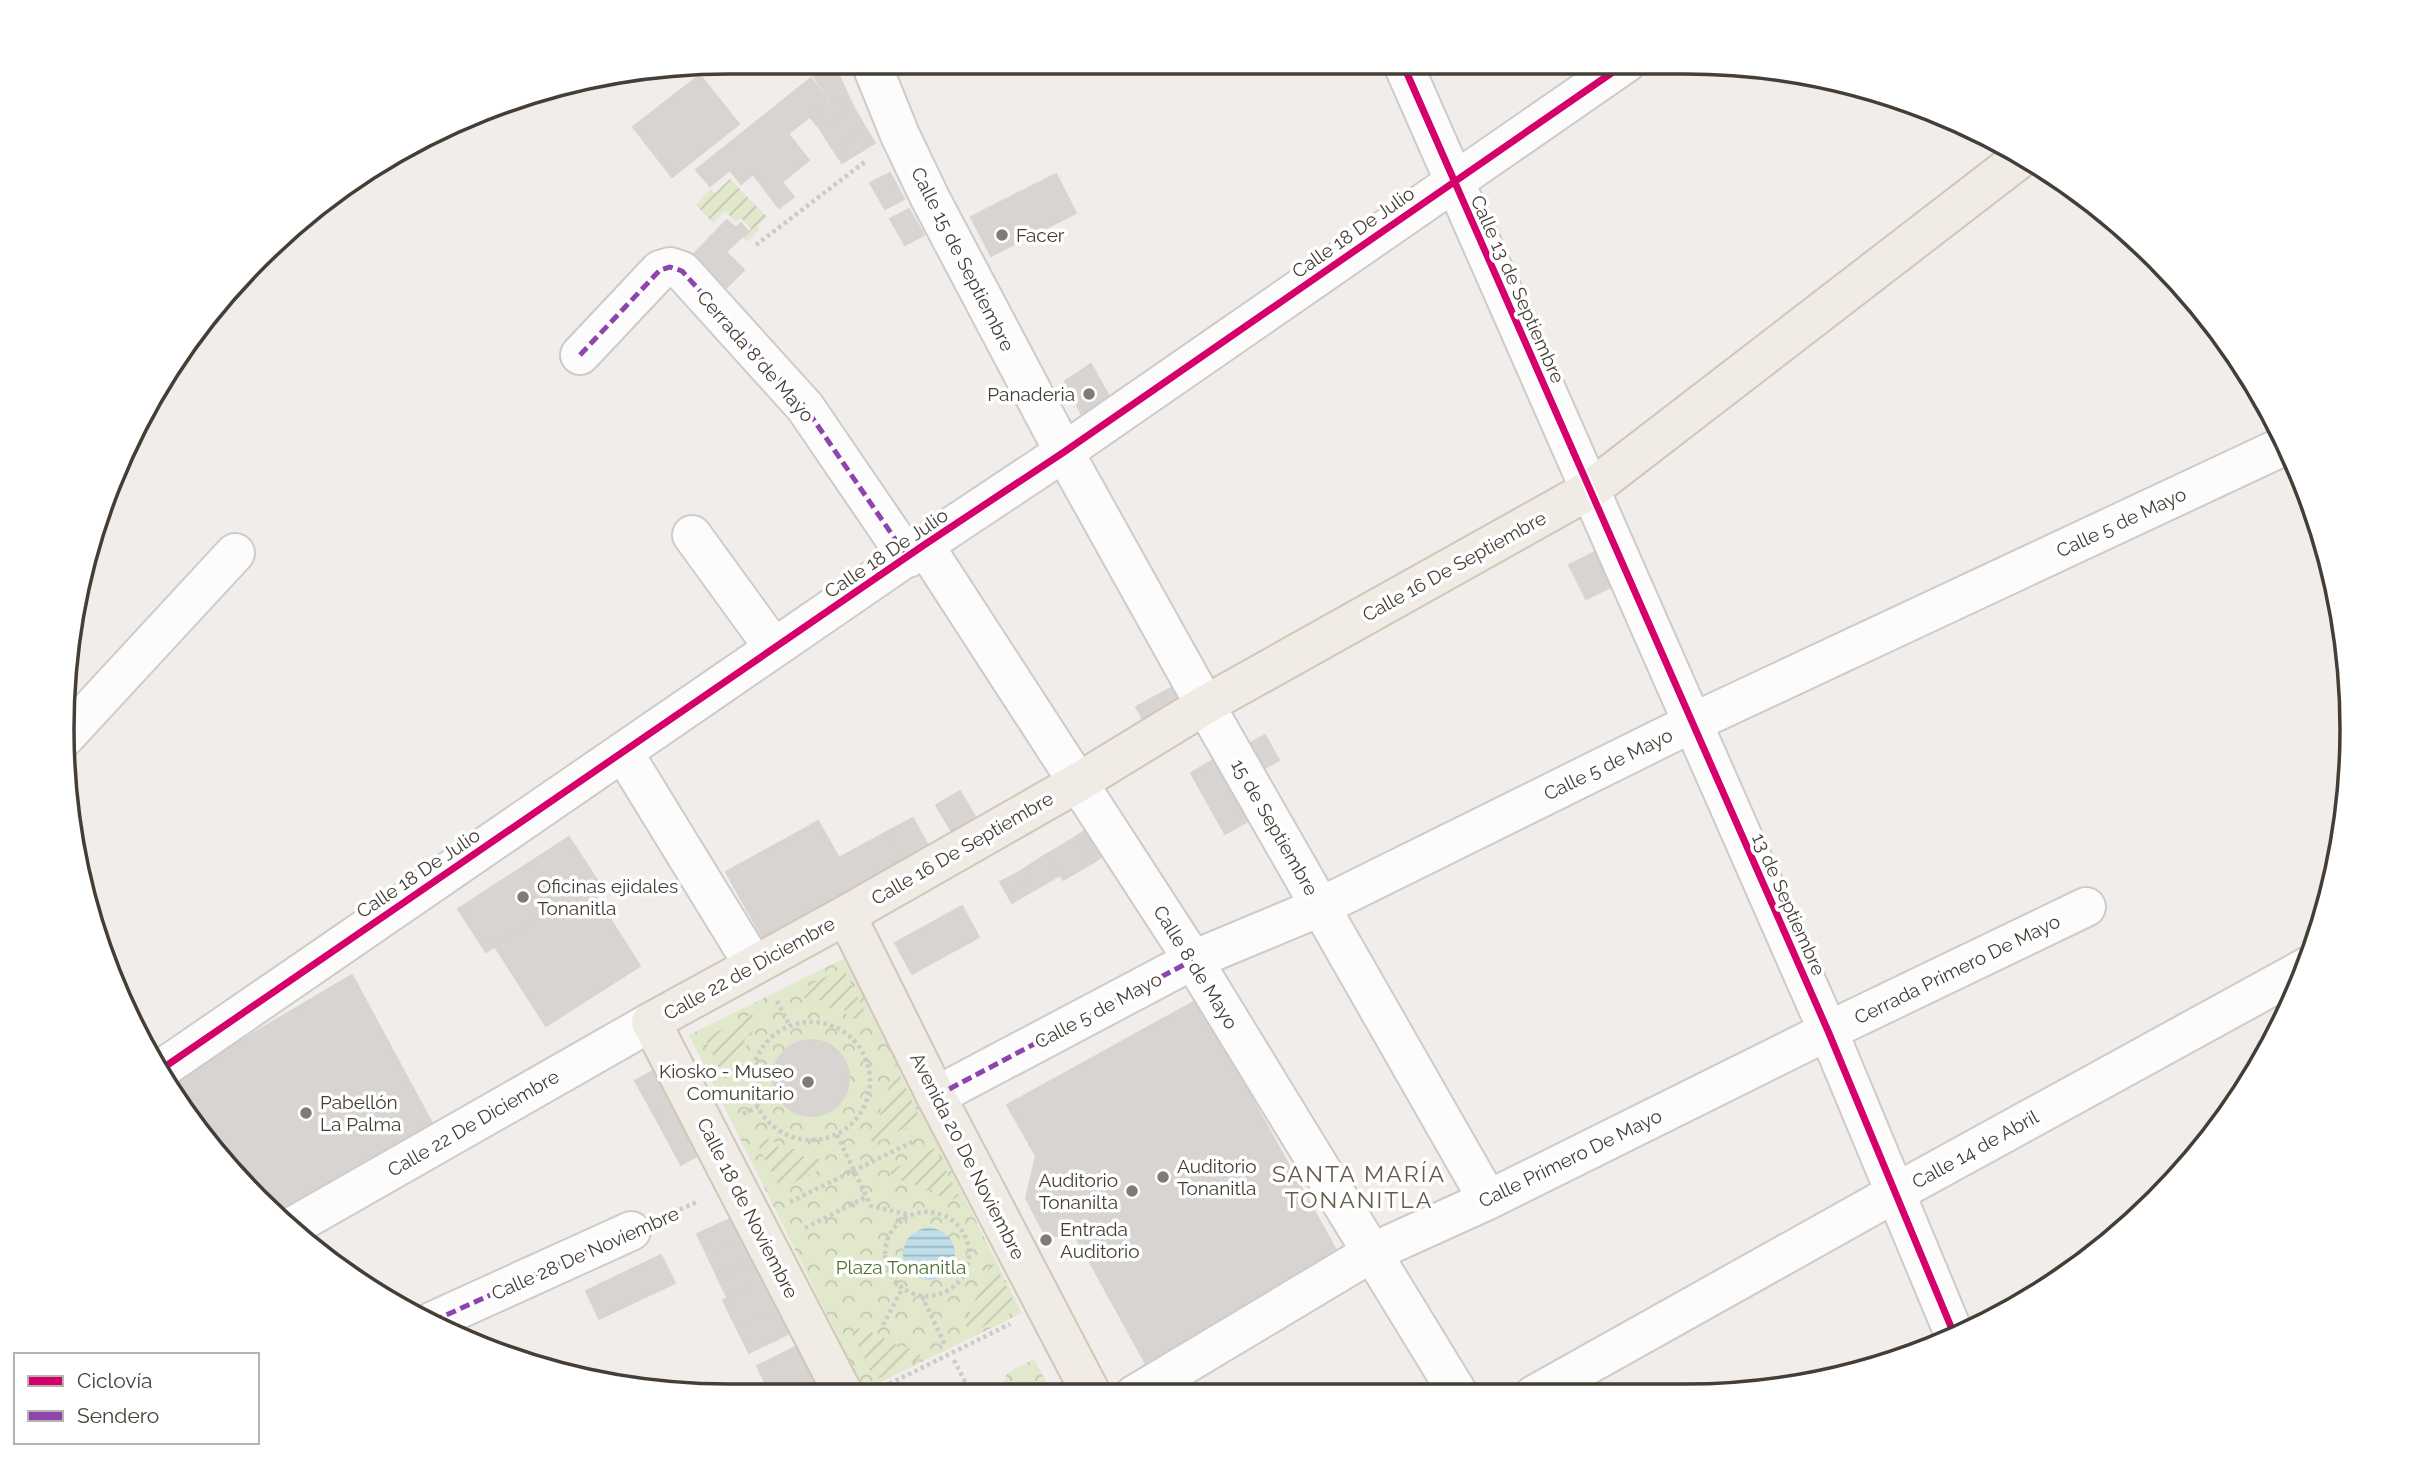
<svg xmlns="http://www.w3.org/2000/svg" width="2414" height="1458" viewBox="0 0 2414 1458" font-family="Raleway,sans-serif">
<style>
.park{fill:url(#park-crowns)}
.garden{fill:url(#garden-furrows)}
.water{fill:url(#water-rules)}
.building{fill:#d8d4d1;stroke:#d8d4d0;stroke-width:2}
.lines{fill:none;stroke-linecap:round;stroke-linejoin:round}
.minor-casing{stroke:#cecbc8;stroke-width:42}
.major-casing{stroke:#d1c6b9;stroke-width:42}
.path{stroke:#cecbc7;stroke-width:4.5;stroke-dasharray:3.5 3.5;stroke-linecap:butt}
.minor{stroke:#fdfcfc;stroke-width:38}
.major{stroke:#f0ebe4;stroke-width:38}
.quiet{stroke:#8e44ad;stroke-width:5;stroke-dasharray:10 5;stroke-linecap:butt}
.cycleway-casing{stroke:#fff;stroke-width:11}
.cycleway{stroke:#d6006c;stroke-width:7}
.poi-dot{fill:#817b76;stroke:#fff;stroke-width:2.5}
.labels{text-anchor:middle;stroke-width:7;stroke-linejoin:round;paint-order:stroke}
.street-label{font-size:19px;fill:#453e37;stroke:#fff}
.poi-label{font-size:19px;fill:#453e37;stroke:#fff;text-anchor:start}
.park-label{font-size:19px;fill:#50722f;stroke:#fff}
.quarter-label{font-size:23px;letter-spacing:2px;fill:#675b4f;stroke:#fff}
.rim{fill:none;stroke:#453e37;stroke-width:3.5}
</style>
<defs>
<pattern id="park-crowns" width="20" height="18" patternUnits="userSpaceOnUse" patternTransform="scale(1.75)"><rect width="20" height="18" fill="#e1e8cc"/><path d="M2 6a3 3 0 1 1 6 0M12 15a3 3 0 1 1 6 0" fill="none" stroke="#c2c8b0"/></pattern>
<pattern id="garden-furrows" width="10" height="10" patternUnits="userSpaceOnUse" patternTransform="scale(1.75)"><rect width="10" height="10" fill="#e1e8cc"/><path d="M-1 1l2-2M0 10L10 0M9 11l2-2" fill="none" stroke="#c2c8b0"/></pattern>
<pattern id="water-rules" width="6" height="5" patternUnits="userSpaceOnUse" patternTransform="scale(1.75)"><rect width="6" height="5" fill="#bedeea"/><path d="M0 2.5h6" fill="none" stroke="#9cb5be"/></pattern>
</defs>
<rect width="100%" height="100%" fill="#f0edea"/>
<!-- park -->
<path class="park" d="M845 958 1022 1313 864 1390 689 1035Z
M1034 1359 1053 1395H996L1003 1385 1007 1373Z"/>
<!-- garden -->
<path class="garden" d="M730 179 767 217 757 226 759 230 747 242 743 238 751 229 741 218 736 222 725 211 713 223 696 205 711 189 715 193Z
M843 968 867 1016 860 1020 846 1014V1011L839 1008 838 1011 823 1005 824 1001 817 1000 816 1003 802 997 798 991Z
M752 1014 756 1022 751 1036 747 1035 744 1042 747 1044 742 1058H739L736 1064 739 1066 733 1080 727 1083 704 1038Z
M899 1074 921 1120 873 1144 869 1136 875 1121 878 1122 881 1115 879 1114 884 1099 887 1100 889 1094 887 1092 892 1078Z
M764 1138 779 1143 778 1147 785 1149 786 1146 801 1152 800 1155 806 1158 808 1155 822 1160 825 1167 780 1189 756 1141Z
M935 1148 959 1196 951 1200 936 1195 937 1191 930 1189 929 1191 914 1185 915 1182 909 1180 907 1183 893 1177 889 1171Z
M995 1264 1018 1309 970 1333 966 1325 971 1311 975 1312 978 1305 974 1303 980 1289H983L986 1283 983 1282 989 1267Z
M859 1328 873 1333V1337L880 1340 881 1337 896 1343 895 1346 901 1348 903 1346 918 1351 921 1358 875 1380 851 1332Z"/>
<!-- water -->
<path class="water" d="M903 1254a26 26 0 1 1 52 0a26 26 0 1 1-52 0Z"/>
<!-- building -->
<path class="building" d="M832 61 854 108 820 129 810 117 832 102 814 77Z
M700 75 739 124 672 177 633 127Z
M811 78 829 101 788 134 809 160 782 182 794 197 779 208 753 174 741 184 730 170 710 186 696 170Z
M854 108 865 127 832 148 820 129Z
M865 127 875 143 842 163 832 148Z
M890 173 904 199 885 209 870 183Z
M1056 174 1076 213 991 256 971 217Z
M909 209 924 235 905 245 890 219Z
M727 220 736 228 741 223 748 231 726 252 744 270 721 293 688 260Z
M1091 364 1115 407 1087 425 1065 381Z
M1595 552 1613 586 1586 599 1569 565Z
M1178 684 1189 705 1148 729 1136 707Z
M1265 735 1279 760 1261 770 1247 745Z
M1215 759 1250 820 1225 834 1191 773Z
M960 791 976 818 952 832 936 805Z
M913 818 928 846 903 859 888 831Z
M818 821 839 858 888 831 903 859 762 937 726 872Z
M1092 826 1108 852 1091 864 1074 838Z
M569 837 597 880 486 952 458 909Z
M1074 838 1091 864 1063 880 1047 854Z
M1047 854 1060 875 1031 892 1019 872Z
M1019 872 1031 892 1012 903 1000 882Z
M588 884 640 966 546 1026 494 945Z
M962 906 979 937 912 974 895 943Z
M352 975 439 1136 286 1216 199 1135 171 1082Z
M1197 1000 1341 1259 1147 1366 1076 1237 1045 1235 1026 1198 1036 1156 1007 1105Z
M773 1078a38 38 0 1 1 76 0a38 38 0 1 1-76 0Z
M658 1068 677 1101 653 1113 635 1081Z
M677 1101 704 1152 681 1165 653 1113Z
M734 1217 744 1238 707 1255 697 1234Z
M744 1238 753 1259 717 1276 707 1255Z
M661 1255 675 1283 599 1319 586 1291Z
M753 1259 764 1280 727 1297 717 1277Z
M764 1280 777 1307 736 1327 723 1300Z
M777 1307 790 1333 749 1353 736 1327Z
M797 1346 811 1372 770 1393 757 1366Z
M811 1372 822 1395H771L770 1393Z"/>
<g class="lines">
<defs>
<path id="minor" d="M870 61 900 135 930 198 1064 452 1205 705 1488 1200
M1402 62 1828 1031 1954 1334
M580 355 660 270 670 267 682 271 805 407 908 558
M692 535 774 648
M924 545 1193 960 1459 1395
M63 739 235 553
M623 752 753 964
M163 1068 924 545 1064 452 1626 63
M936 1096 1193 960 1320 907 1692 723 2286 445
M295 1225 651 1022
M433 1321 631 1231
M1134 1395 1371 1253 1488 1200 1828 1031 2086 907
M1534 1395 1895 1193 2307 967"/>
<path id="major" d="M846 915 936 1096 1092 1395
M844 1395 651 1022 846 915 1079 782 1205 705 1591 489 2022 157"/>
</defs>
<!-- minor casing -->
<use href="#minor" class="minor-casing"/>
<!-- major casing -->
<use href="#major" class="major-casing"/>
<!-- path -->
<path class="path" d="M756 245 866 161
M777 1001 789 1025
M752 1081a59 59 0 1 1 118 0a59 59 0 1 1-118 0Z
M743 1114 758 1107
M837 1135 871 1206 910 1215
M790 1202 914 1141
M885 1254a42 42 0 1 1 84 0a42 42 0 1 1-84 0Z
M667 1215 697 1202
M805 1228 866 1197
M922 1296 945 1345
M883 1325 903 1287
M954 1360 972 1395
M883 1387 1010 1324"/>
<!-- minor -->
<use href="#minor" class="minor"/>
<!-- major -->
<use href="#major" class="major"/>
<!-- quiet -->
<path class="quiet" d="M580 355 660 270 670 267 682 271 805 407 908 558
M936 1096 1193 960
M433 1321 631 1231"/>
<defs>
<path id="cycleway" d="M1402 62 1828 1031 1954 1334
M163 1068 924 545 1064 452 1626 63"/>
</defs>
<!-- cycleway casing -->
<use href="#cycleway" class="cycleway-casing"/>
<!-- cycleway -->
<use href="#cycleway" class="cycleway"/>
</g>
<!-- markers -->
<g class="poi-dot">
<circle cx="1002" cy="235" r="7"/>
<circle cx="1089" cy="394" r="7"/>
<circle cx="523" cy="897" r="7"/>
<circle cx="808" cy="1082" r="7"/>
<circle cx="306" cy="1113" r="7"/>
<circle cx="1163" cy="1177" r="7"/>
<circle cx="1132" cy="1191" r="7"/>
<circle cx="1046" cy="1240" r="7"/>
</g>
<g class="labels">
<!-- street labels -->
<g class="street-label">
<text transform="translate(1353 232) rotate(-35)" y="7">Calle 18 De Julio</text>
<text transform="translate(963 259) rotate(63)" y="7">Calle 15 de Septiembre</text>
<text transform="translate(1518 289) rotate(66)" y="7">Calle 13 de Septiembre</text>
<text transform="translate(756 356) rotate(49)" y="7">Cerrada 8 de Mayo</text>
<text transform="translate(2121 522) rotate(-25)" y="7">Calle 5 de Mayo</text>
<text transform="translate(886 553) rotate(-34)" y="7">Calle 18 De Julio</text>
<text transform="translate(1454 566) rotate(-29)" y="7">Calle 16 De Septiembre</text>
<text transform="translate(1608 764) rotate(-26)" y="7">Calle 5 de Mayo</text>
<text transform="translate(1275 827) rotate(60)" y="7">15 de Septiembre</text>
<text transform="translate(962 848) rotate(-30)" y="7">Calle 16 De Septiembre</text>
<text transform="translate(418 873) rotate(-34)" y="7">Calle 18 De Julio</text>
<text transform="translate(1789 904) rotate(66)" y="7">13 de Septiembre</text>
<text transform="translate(1196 967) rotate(58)" y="7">Calle 8 de Mayo</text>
<text transform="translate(749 968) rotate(-29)" y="7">Calle 22 de Diciembre</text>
<text transform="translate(1957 969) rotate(-26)" y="7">Cerrada Primero De Mayo</text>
<text transform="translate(1098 1010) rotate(-28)" y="7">Calle 5 de Mayo</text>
<text transform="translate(473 1123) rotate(-30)" y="7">Calle 22 De Diciembre</text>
<text transform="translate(1975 1149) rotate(-29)" y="7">Calle 14 de Abril</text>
<text transform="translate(968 1156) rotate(63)" y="7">Avenida 20 De Noviembre</text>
<text transform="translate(1570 1158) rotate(-26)" y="7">Calle Primero De Mayo</text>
<text transform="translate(748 1208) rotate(63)" y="7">Calle 18 de Noviembre</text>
<text transform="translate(585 1253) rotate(-24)" y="7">Calle 28 De Noviembre</text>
</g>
<!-- poi labels -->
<g class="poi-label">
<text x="1016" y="242">Facer</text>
<text x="1075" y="401" text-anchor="end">Panaderia</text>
<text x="537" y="893">Oficinas ejidales<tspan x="537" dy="22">Tonanitla</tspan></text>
<text x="794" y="1078" text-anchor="end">Kiosko - Museo<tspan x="794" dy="22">Comunitario</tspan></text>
<text x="320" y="1109">Pabellón<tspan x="320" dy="22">La Palma</tspan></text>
<text x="1177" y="1173">Auditorio<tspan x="1177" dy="22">Tonanitla</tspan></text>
<text x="1118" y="1187" text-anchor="end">Auditorio<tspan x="1118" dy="22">Tonanilta</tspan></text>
<text x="1060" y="1236">Entrada<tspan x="1060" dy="22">Auditorio</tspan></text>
</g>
<!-- park labels -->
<g class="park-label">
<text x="901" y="1274">Plaza Tonanitla</text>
</g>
<!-- quarter labels -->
<g class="quarter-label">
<text x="1359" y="1182">SANTA MARÍA<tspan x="1359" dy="26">TONANITLA</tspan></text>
</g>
</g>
<!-- crop -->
<path d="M0 0H2414V1458H0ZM729 74H1685A655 655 0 0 1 2340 729V729A655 655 0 0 1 1685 1384H729A655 655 0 0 1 74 729V729A655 655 0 0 1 729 74Z" fill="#fff" fill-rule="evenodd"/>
<path class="rim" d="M729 74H1685A655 655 0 0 1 2340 729V729A655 655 0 0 1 1685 1384H729A655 655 0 0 1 74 729V729A655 655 0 0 1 729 74Z"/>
<!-- legend -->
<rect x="14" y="1353" width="245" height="91" fill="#ffffff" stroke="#b5b2af" stroke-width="2"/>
<rect x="28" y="1376" width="35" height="10" fill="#d6006c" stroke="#b5b2af" stroke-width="2"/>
<text x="77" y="1388" font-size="21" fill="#453e37">Ciclovía</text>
<rect x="28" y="1411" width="35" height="10" fill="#8e44ad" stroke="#b5b2af" stroke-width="2"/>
<text x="77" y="1423" font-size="21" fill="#453e37">Sendero</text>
</svg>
